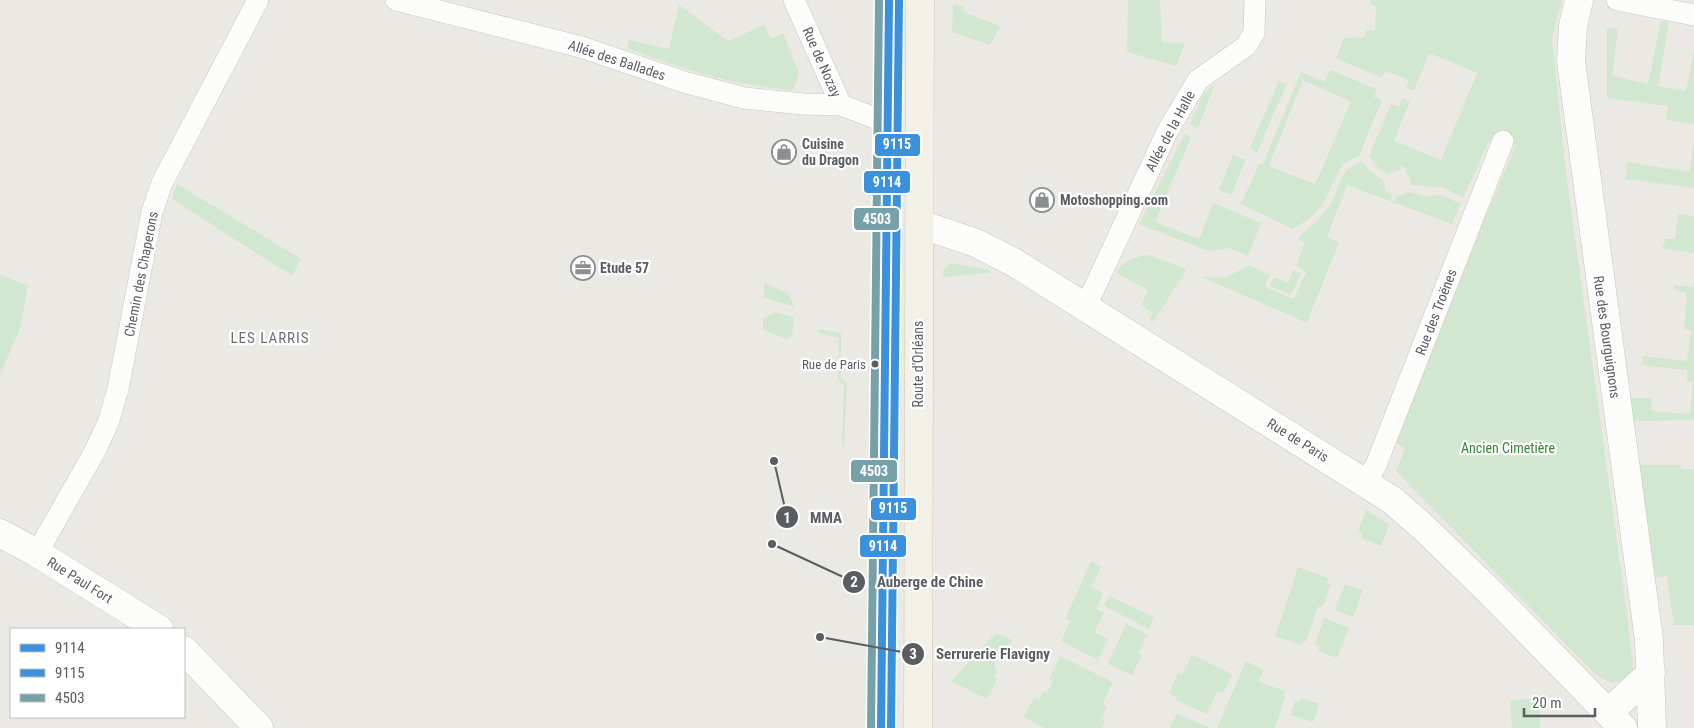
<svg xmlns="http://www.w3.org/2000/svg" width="1694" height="728" viewBox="0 0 1694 728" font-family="'Roboto Condensed',sans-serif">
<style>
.green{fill:#d2e7cf;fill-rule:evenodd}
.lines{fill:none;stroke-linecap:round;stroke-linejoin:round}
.street-casing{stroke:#c7c7c6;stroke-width:22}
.secondary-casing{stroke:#c5c6c4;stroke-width:29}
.primary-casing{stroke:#d2c9b2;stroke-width:29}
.street{stroke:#fcfcfb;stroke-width:21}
.secondary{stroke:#fcfcfb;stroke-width:28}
.primary{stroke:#f2f0e7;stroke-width:28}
.bus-1-casing{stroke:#fff;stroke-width:11}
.bus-2-casing{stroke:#fff;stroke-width:11}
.bus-3-casing{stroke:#fff;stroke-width:11}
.bus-1{stroke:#3c91dc;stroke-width:8}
.bus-2{stroke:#3c91dc;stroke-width:8}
.bus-3{stroke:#77a1a8;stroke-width:8}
.bus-dot{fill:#5a5e62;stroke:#fff;stroke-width:2}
.labels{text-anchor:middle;stroke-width:4.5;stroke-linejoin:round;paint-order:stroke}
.bus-label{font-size:13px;fill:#5a5e62;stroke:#fff;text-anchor:end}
.street-label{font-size:14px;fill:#5a5e62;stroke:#fff}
.poi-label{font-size:14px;font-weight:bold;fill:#5a5e62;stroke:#fff;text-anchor:start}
.park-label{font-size:14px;fill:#368637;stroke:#fff}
.neighbourhood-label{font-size:15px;letter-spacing:1px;fill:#6b7074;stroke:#fff}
.leader{fill:none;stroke:#5a5e62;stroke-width:2}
.callout-dot{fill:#5a5e62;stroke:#fff;stroke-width:2}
.mark-label{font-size:15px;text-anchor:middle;font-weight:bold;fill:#fff}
.callout-label{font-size:15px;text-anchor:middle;font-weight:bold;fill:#5a5e62;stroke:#fff;stroke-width:4.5;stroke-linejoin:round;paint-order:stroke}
.line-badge{stroke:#fff;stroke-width:2}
.badge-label{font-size:14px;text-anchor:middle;font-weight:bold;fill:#fff}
</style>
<rect width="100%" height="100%" fill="#eae9e4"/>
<!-- green -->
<path class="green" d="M1128 0H1160L1162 42 1185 43 1176 66 1127 52Z
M1370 0H1562L1552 39 1566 173 1627 613 1634 675 1628 679 1611 683 1595 674 1396 471 1405 448 1396 443 1484 220 1516 145 1491 137 1463 198 1444 188 1411 185 1410 178 1405 172 1406 168 1401 166 1400 170 1387 174 1379 169 1369 156 1391 104 1399 107 1402 98 1410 101 1394 141 1441 160 1477 73 1429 53 1414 91 1406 88 1409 80 1385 71 1382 78 1336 58 1344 38 1365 37 1366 30H1375L1376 6 1370 5Z
M679 5 728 41 764 25 771 39 783 33 799 73 793 90C730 85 685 70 627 48L629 40 669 49Z
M953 5 963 6 964 12 1000 26 990 45 952 32Z
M1661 21 1669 22 1658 86 1686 91 1694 51V124L1666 120 1668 106 1607 98V28L1618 29 1612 76 1648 84Z
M1330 70 1377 89 1374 97 1382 100 1359 156 1343 164C1323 195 1331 208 1293 229L1241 204 1259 164H1263L1301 72 1324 82ZM1303 80 1351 102 1315 184 1269 166Z
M1279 81 1287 84 1257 152 1250 148Z
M1215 84 1198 128 1190 124 1204 93Z
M1185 134 1191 137 1155 222 1199 239 1213 203 1261 223 1248 256 1230 248 1208 251 1139 224Z
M1694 142V188L1626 179 1627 162 1689 172Z
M1233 155 1246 160 1231 195 1219 190Z
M1362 161 1371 172 1384 181 1385 190 1392 196 1391 200 1395 201 1396 197 1408 192 1427 196 1442 195 1461 204 1452 224 1347 185 1327 237 1339 242 1307 323 1202 277 1225 278 1249 265 1270 275 1265 287 1294 299 1306 272 1296 266 1305 242 1299 240 1301 235 1319 219 1332 202 1340 181 1348 169Z
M177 184 301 259 292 276 172 199Z
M1678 214 1694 216V253L1662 248 1666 239H1675Z
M1148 255 1187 269 1153 322 1149 319 1153 313 1141 305 1148 290 1116 273C1122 261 1135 257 1148 255Z
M951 263 989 270 991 273 943 277V270Z
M1293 270 1301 274 1291 295 1270 286 1274 277 1288 283Z
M0 274 28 286 20 328 0 375Z
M764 283 788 293 795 307 764 298Z
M1675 285 1694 287V420L1634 421 1630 398H1652L1651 411 1690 414 1693 382 1687 381V370L1642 365 1643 356 1687 361 1691 330 1684 329 1687 293 1674 290Z
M774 312 794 317 792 336 787 339 763 330V319Z
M820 329 841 333V378L847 383 844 448 842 444 844 385 838 380 839 338 817 332Z
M1638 465H1681V469H1694V625H1674L1667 576 1653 578Z
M1366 509 1389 525 1381 546 1361 538 1363 534 1358 532Z
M1091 561 1101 567 1091 587 1103 593 1096 609 1104 613 1095 632 1108 639 1098 660 1061 641 1070 621 1065 619Z
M1298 567 1328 578 1327 583 1331 584 1323 606 1318 607 1306 642 1303 641 1301 645 1275 636Z
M1345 584 1363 590 1353 617 1335 610Z
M1109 596 1154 617 1149 629 1104 606Z
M1324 618 1349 628 1337 658 1318 651 1320 646 1315 644Z
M1126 624 1147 634 1138 653 1142 655 1132 675 1108 664Z
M996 633 1012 640 1003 656 999 655 994 667 997 669 994 677 997 679 987 699 951 681Z
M1192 655 1232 674 1223 693 1217 691 1207 714 1176 700 1177 698 1169 693 1178 673 1182 675Z
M1060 656 1113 682 1103 704 1107 706 1101 719 1105 721 1101 728H1045L1024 717 1034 697 1039 699 1043 691 1047 693 1053 681 1049 679Z
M1246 661 1263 670 1259 682 1285 691 1283 696 1285 697 1275 728H1217Z
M1301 697 1319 704 1313 722 1291 715 1295 701 1299 702Z
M1539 699 1540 728H1512L1510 700Z
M1177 714 1211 728H1169Z"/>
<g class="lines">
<defs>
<path id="street" d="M396 0 581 47 684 82 744 98 803 104 841 105
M794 0 841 105 888 123
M1617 0 1694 15
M1086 306 1168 130 1198 80 1246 46 1254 33 1255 0
M1366 482 1376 465 1503 141
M37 553 95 451 108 423 118 389 152 212 162 183 258 0"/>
<path id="secondary" d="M1579 0 1573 26 1571 61 1649 640 1652 728
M920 224 976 243 1015 263 1392 500 1423 527 1489 591 1623 728
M0 533 37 553 159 629
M184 650 259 728
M1609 712 1651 673"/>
<path id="primary" d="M881 728 889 0
M918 728 920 0"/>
</defs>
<!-- street casing -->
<use href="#street" class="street-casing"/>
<!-- secondary casing -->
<use href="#secondary" class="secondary-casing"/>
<!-- primary casing -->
<use href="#primary" class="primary-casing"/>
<!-- street -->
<use href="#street" class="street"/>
<!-- secondary -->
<use href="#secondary" class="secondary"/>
<!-- primary -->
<use href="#primary" class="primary"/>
<defs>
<path id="bus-1" d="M881 728 889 0"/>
<path id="bus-2" d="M891 728 899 0"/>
<path id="bus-3" d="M871 728 879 0"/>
</defs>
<!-- bus-1 casing -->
<use href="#bus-1" class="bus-1-casing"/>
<!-- bus-2 casing -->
<use href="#bus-2" class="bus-2-casing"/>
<!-- bus-3 casing -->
<use href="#bus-3" class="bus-3-casing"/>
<!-- bus-1 -->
<use href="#bus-1" class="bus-1"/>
<!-- bus-2 -->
<use href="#bus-2" class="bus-2"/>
<!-- bus-3 -->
<use href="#bus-3" class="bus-3"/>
</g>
<!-- icons -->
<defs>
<symbol id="shop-ring" viewBox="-11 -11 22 22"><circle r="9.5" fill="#fff" stroke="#8c8f90" stroke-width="1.5"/><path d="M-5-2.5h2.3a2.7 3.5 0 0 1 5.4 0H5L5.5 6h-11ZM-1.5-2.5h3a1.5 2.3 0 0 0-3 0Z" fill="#8c8f90"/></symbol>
<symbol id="office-ring" viewBox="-11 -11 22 22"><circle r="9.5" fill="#fff" stroke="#8c8f90" stroke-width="1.5"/><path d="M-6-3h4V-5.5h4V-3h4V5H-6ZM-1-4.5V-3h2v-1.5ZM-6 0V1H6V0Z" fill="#8c8f90"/></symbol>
</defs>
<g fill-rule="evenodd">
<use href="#shop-ring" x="770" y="138" width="28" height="28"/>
<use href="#shop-ring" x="1028" y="186" width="28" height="28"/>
<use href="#office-ring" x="569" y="254" width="28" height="28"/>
</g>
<!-- markers -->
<circle class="bus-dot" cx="875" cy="364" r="4.5"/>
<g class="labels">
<!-- bus labels -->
<g class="bus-label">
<text x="866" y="369">Rue de Paris</text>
</g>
<!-- street labels -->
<g class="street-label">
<text transform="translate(617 60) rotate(18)" y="5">Allée des Ballades</text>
<text transform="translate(822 62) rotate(66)" y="5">Rue de Nozay</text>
<text transform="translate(1170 131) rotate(-62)" y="5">Allée de la Halle</text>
<text transform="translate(141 274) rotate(-79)" y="5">Chemin des Chaperons</text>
<text transform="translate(1436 312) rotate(-69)" y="5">Rue des Troënes</text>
<text transform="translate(1607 337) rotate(82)" y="5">Rue des Bourguignons</text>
<text transform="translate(918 364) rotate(-90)" y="5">Route d'Orléans</text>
<text transform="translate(1298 440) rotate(32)" y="5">Rue de Paris</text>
<text transform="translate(80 580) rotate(32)" y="5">Rue Paul Fort</text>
</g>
<!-- poi labels -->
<g class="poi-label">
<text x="802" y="149">Cuisine<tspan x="802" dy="16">du Dragon</tspan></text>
<text x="1060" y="205">Motoshopping.com</text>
<text x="600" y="273">Etude 57</text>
</g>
<!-- park labels -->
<g class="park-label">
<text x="1508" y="453">Ancien Cimetière</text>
</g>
<!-- neighbourhood labels -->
<g class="neighbourhood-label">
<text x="270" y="343">LES LARRIS</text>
</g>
</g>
<!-- callouts -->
<path class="leader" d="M774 461L787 517M772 544L854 582M820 637L913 654"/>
<g class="callout-dot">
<circle cx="774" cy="461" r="5"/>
<circle cx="772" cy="544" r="5"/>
<circle cx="820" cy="637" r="5"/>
<circle cx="787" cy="517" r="12"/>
<circle cx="854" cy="582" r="12"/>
<circle cx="913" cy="654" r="12"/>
</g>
<g class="mark-label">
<text x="787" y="523">1</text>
<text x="854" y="587">2</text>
<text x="913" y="659">3</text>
</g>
<g class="callout-label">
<text x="826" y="523">MMA</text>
<text x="930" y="587">Auberge de Chine</text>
<text x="993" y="659">Serrurerie Flavigny</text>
</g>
<g class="line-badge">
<rect x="874" y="133" width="47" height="24" rx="5" fill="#3c91dc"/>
<rect x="863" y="170" width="48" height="24" rx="5" fill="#3c91dc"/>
<rect x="853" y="207" width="47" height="24" rx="5" fill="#77a1a8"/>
<rect x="850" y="459" width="48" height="24" rx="5" fill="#77a1a8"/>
<rect x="870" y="497" width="47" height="24" rx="5" fill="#3c91dc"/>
<rect x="859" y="534" width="48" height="24" rx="5" fill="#3c91dc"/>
</g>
<g class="badge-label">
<text x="897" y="149">9115</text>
<text x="887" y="187">9114</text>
<text x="877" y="224">4503</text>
<text x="874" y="476">4503</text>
<text x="893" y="513">9115</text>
<text x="883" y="551">9114</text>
</g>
<!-- legend -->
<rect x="10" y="628" width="175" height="90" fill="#ffffff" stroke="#bdbfc0"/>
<rect x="20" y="644" width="25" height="8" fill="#3c91dc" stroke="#bdbfc0"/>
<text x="55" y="653" font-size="15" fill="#5a5e62">9114</text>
<rect x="20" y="669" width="25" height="8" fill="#3c91dc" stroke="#bdbfc0"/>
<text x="55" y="678" font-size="15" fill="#5a5e62">9115</text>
<rect x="20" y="694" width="25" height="8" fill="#77a1a8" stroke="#bdbfc0"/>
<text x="55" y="703" font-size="15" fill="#5a5e62">4503</text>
<!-- scale -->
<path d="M1524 708v8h71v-8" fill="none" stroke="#5a5e62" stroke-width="2.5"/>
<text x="1532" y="708" font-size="15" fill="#5a5e62" stroke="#ffffff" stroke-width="4" paint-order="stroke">20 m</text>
</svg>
